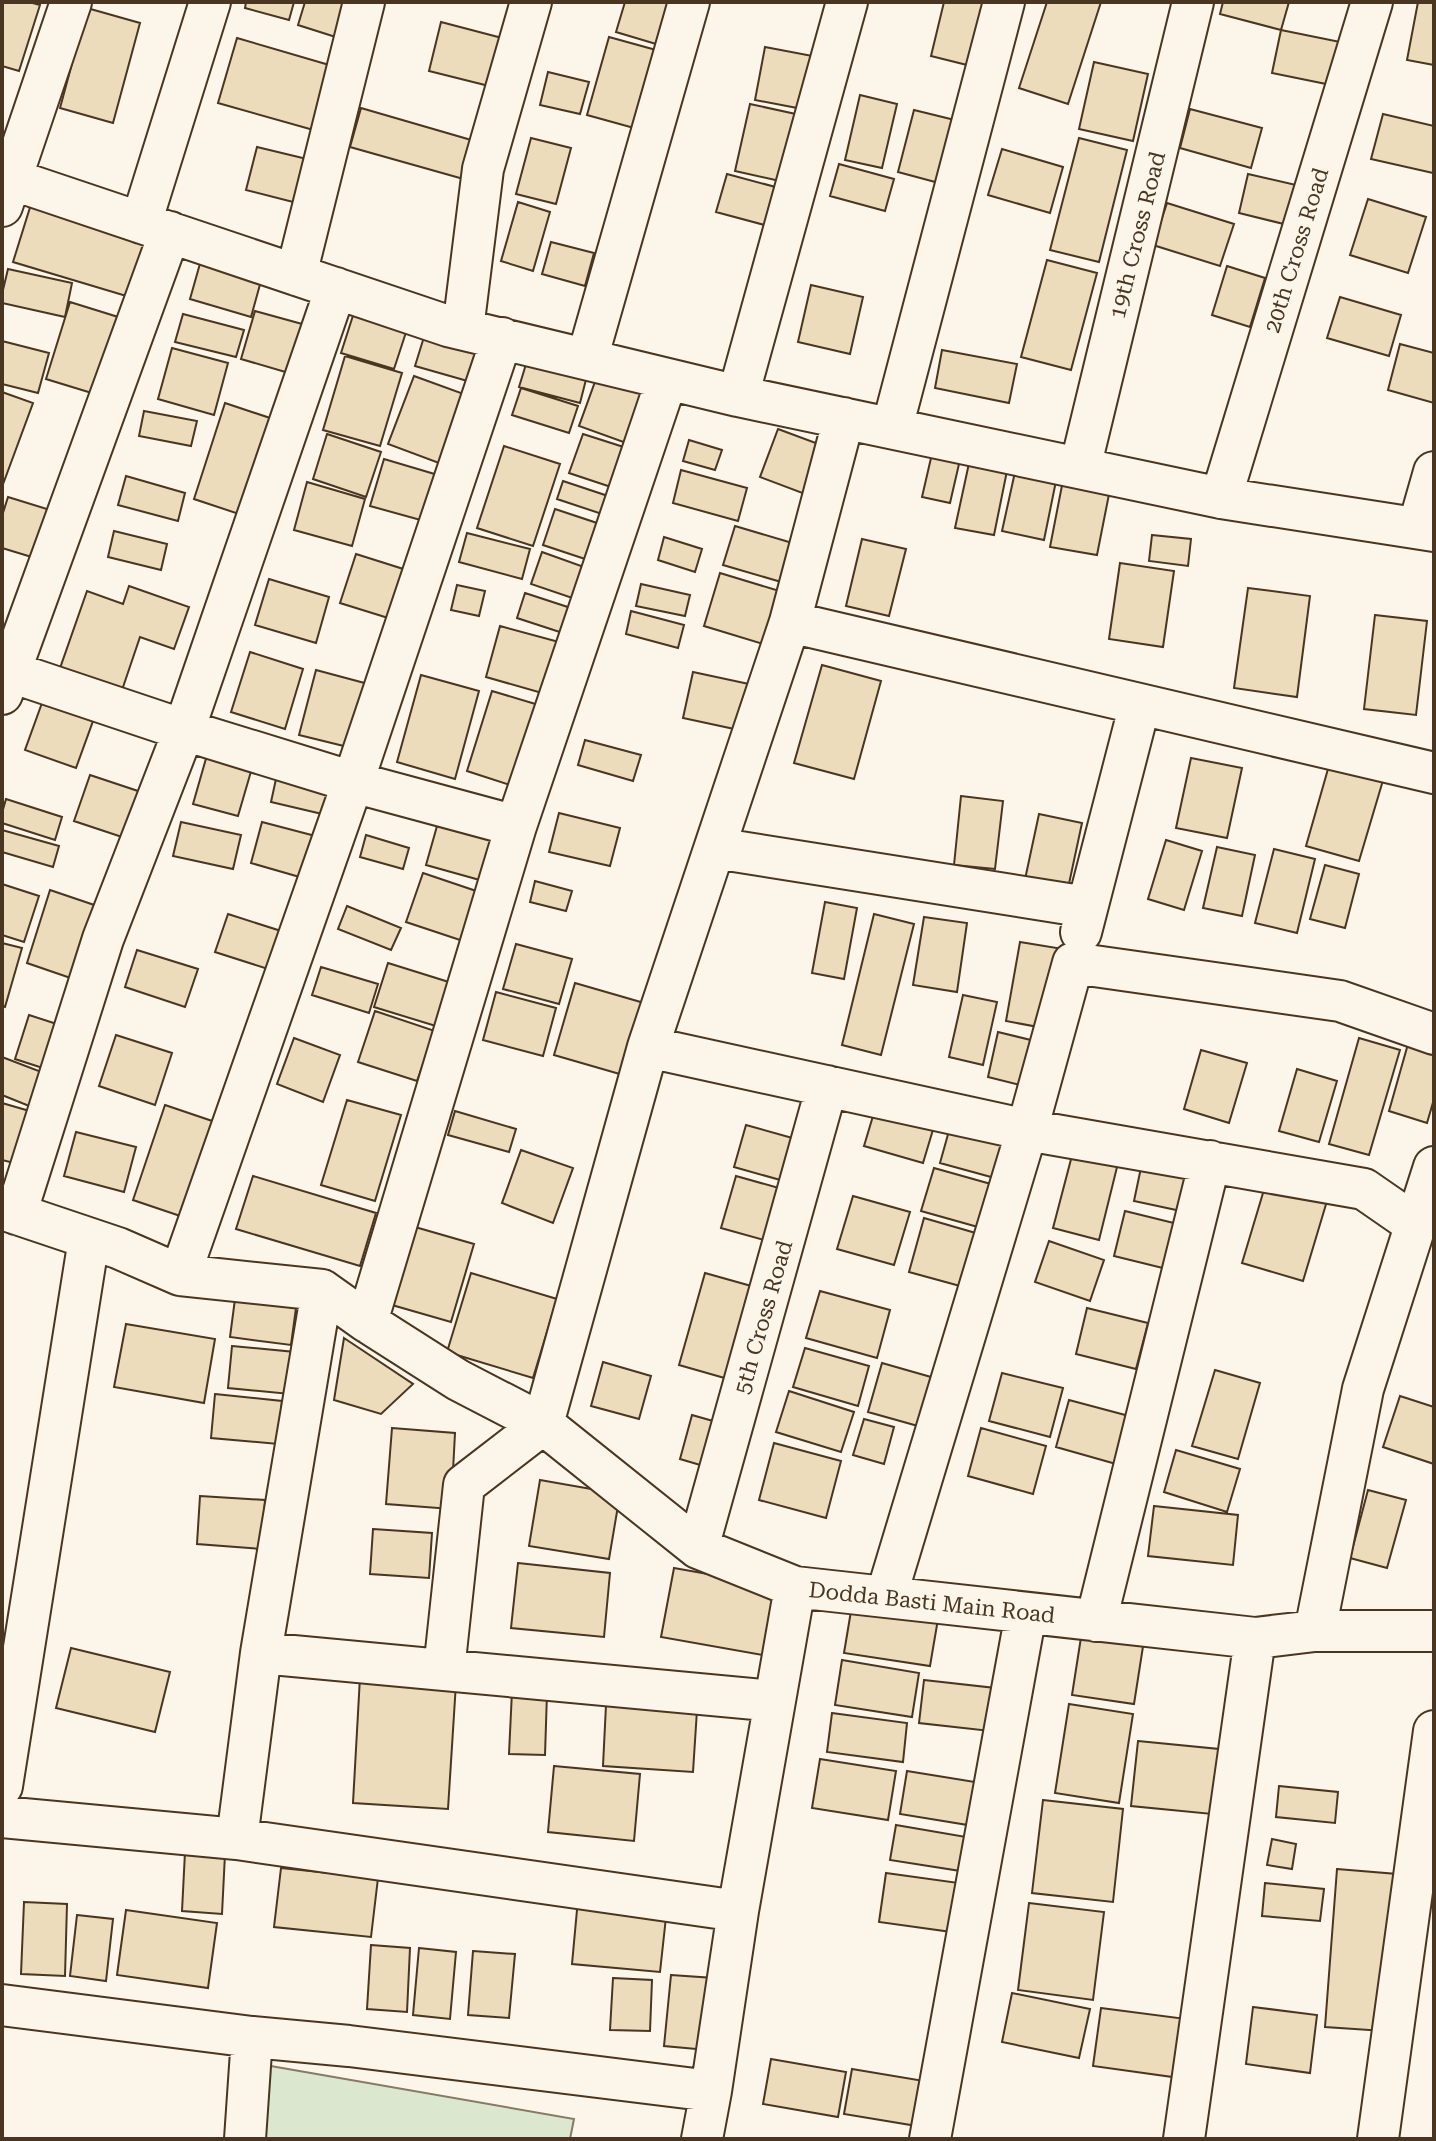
<svg xmlns="http://www.w3.org/2000/svg" width="1436" height="2141" viewBox="0 0 1436 2141" font-family="'Roboto Serif',serif">
<style>
.green{fill:#dce7d0;stroke:#887966;stroke-width:2}
.building{fill:#ecdcbc;stroke:#4a3520;stroke-width:2}
.lines{fill:none;stroke-linecap:round;stroke-linejoin:round}
.minor-casing{stroke:#4a3520;stroke-width:44}
.minor{stroke:#fbf6e9;stroke-width:40}
.labels{text-anchor:middle;stroke-width:6;stroke-linejoin:round;paint-order:stroke}
.street-label{font-size:22px;fill:#4a3520;stroke:#fbf6e9}
</style>
<rect width="100%" height="100%" fill="#fbf6e9"/>
<!-- green -->
<path class="green" d="M265 2065 574 2119 570 2139H259Z"/>
<!-- building -->
<path class="building" d="M2 2H29L40 5 19 71 2 66Z
M246 2H294L289 20 245 8Z
M305 2H357L345 40 298 25Z
M625 2H668L656 44 616 32Z
M944 2H979L995 6 979 68 931 56Z
M1047 2H1101L1068 104 1019 88Z
M1223 2H1289L1281 30 1220 14Z
M1418 2H1434V65L1407 60Z
M87 8 140 23 113 123 60 108Z
M441 22 502 38 489 86 429 71Z
M1281 30 1350 44 1341 87 1272 73Z
M609 37 656 50 634 128 587 115Z
M237 38 336 67 317 131 218 103Z
M765 47 823 58 813 111 755 100Z
M1094 62 1148 74 1133 141 1079 129Z
M548 72 589 82 580 114 540 105Z
M860 95 897 104 882 168 845 160Z
M750 104 805 116 789 183 735 171Z
M361 108 478 142 467 180 350 147Z
M1190 109 1262 128 1251 168 1180 148Z
M914 110 967 123 950 186 898 172Z
M1383 114 1434 126 1433 173 1371 159Z
M531 138 571 148 556 204 516 194Z
M1079 138 1127 150 1099 262 1050 250Z
M257 147 311 160 301 204 246 190Z
M1002 149 1063 167 1050 213 988 195Z
M839 164 894 179 885 211 830 196Z
M727 174 783 189 772 227 716 212Z
M1248 174 1309 188 1300 228 1239 213Z
M1368 199 1426 217 1408 273 1350 255Z
M32 201 162 240 143 301 13 262Z
M518 202 550 212 533 271 501 261Z
M1167 203 1234 224 1220 266 1153 245Z
M551 242 594 253 585 286 542 274Z
M203 253 264 270 251 317 190 299Z
M1047 260 1097 273 1071 370 1021 357Z
M1227 266 1265 278 1250 327 1212 315Z
M8 269 72 283 65 317 2 303V294Z
M811 285 863 297 850 354 798 342Z
M1340 297 1401 315 1389 356 1327 338Z
M358 300 411 317 394 369 341 353Z
M70 302 131 321 108 398 46 379Z
M255 311 313 327 299 376 241 359Z
M183 314 244 330 236 357 175 342Z
M428 324 489 342 478 384 415 366Z
M2 341 49 353 38 393 2 384Z
M1400 344 1434 353V403L1388 390Z
M172 348 228 363 214 415 158 399Z
M531 348 590 364 580 403 519 387Z
M942 350 1017 364 1009 403 935 388Z
M345 356 402 373 380 446 323 430Z
M600 368 664 380 640 448 579 426Z
M414 376 472 397 447 466 388 444Z
M521 388 578 406 569 433 512 415Z
M2 392 33 403 2 487Z
M225 403 282 422 251 518 194 499Z
M144 411 197 421 191 446 139 436Z
M778 429 832 449 813 497 760 477Z
M327 434 381 452 366 497 313 479Z
M583 434 636 451 623 491 569 473Z
M689 440 722 450 715 470 683 461Z
M934 445 962 451 950 503 922 497Z
M504 446 560 464 533 546 477 528Z
M971 454 1009 461 994 535 955 528Z
M384 459 448 478 435 524 370 506Z
M681 470 747 488 738 521 673 503Z
M1065 470 1112 479 1097 555 1050 547Z
M1015 472 1056 481 1044 540 1002 531Z
M126 476 185 493 178 521 118 505Z
M563 481 617 499 611 517 557 499Z
M307 482 365 499 352 546 294 530Z
M8 497 63 514 48 562 2 548V516Z
M555 509 606 526 594 562 543 545Z
M735 526 799 545 788 584 723 565Z
M114 531 167 544 161 570 108 557Z
M467 533 530 549 522 579 459 562Z
M1152 535 1191 539 1188 566 1149 561Z
M664 537 702 549 695 572 658 560Z
M862 539 906 549 889 616 846 606Z
M542 552 598 572 587 603 531 584Z
M356 554 416 573 401 622 340 603Z
M1120 563 1174 571 1163 647 1109 639Z
M720 573 786 593 770 646 704 626Z
M269 579 329 597 316 643 255 625Z
M641 584 690 595 685 616 636 606Z
M457 585 485 591 479 616 451 610Z
M129 586 189 607 174 649 140 637 120 696 58 674 87 591 123 604Z
M1248 588 1310 596 1297 697 1234 688Z
M525 593 583 612 575 637 517 618Z
M631 611 684 625 678 648 626 634Z
M1375 615 1427 621 1416 715 1364 709Z
M500 626 570 645 556 697 486 677Z
M250 652 303 669 285 729 231 712Z
M822 665 881 681 854 779 794 763Z
M316 670 372 685 356 749 299 735Z
M693 672 749 684 739 730 683 718Z
M421 675 479 691 455 779 397 762Z
M492 691 542 706 516 787 467 771Z
M42 703 93 721 76 768 25 750Z
M585 740 641 755 633 781 578 765Z
M207 755 252 768 238 816 193 804Z
M1191 758 1242 768 1227 838 1176 828Z
M1330 762 1384 777 1359 861 1306 846Z
M90 775 150 795 134 841 74 821Z
M276 779 341 795 335 817 271 802Z
M961 796 1003 801 995 869 954 865Z
M6 799 62 817 55 840 2 823V813Z
M559 813 620 828 610 866 549 852Z
M1039 814 1082 823 1067 893 1024 884Z
M439 819 507 839 494 884 426 865Z
M181 822 241 835 233 869 173 856Z
M262 822 323 838 310 880 251 863Z
M2 830 59 846 53 867 2 852Z
M366 835 409 848 403 869 360 857Z
M1166 840 1202 851 1184 910 1148 899Z
M1217 847 1255 855 1242 916 1203 908Z
M1274 849 1315 859 1297 933 1255 923Z
M1325 865 1359 874 1345 928 1310 919Z
M423 873 488 895 472 944 406 922Z
M535 881 572 891 566 911 530 902Z
M2 884 39 896 24 942 2 935Z
M50 890 109 910 85 983 27 963Z
M825 902 857 908 844 979 812 973Z
M347 906 401 928 391 950 338 929Z
M228 914 281 931 268 969 215 952Z
M874 914 914 924 881 1055 842 1045Z
M924 917 967 923 957 992 913 985Z
M1020 942 1063 949 1049 1029 1006 1021Z
M2 943 22 948 5 1007 2 1006Z
M516 944 572 959 559 1004 503 989Z
M137 950 198 969 185 1007 125 987Z
M388 963 452 983 439 1027 374 1007Z
M321 967 378 984 369 1013 312 995Z
M575 983 651 1005 630 1077 554 1055Z
M496 992 556 1008 543 1056 483 1040Z
M963 995 997 1002 983 1065 949 1057Z
M375 1011 435 1031 417 1081 358 1062Z
M29 1015 66 1027 52 1071 15 1059Z
M998 1032 1043 1043 1032 1088 988 1077Z
M116 1035 172 1053 155 1105 99 1086Z
M294 1038 340 1055 323 1102 277 1084Z
M1359 1038 1400 1050 1369 1155 1329 1144Z
M1408 1044 1434 1051V1099L1427 1123 1389 1111Z
M1201 1050 1247 1063 1229 1123 1184 1109Z
M2 1057 52 1076 39 1110 2 1095Z
M1297 1069 1337 1081 1319 1142 1279 1131Z
M347 1100 401 1115 375 1201 321 1185Z
M2 1103 33 1112 18 1164 2 1160Z
M165 1105 224 1125 192 1220 133 1200Z
M876 1106 935 1123 923 1163 864 1146Z
M455 1111 516 1129 509 1152 448 1135Z
M952 1120 1015 1138 1002 1180 940 1163Z
M746 1125 803 1141 791 1183 734 1167Z
M76 1132 136 1147 124 1192 64 1176Z
M1075 1144 1120 1155 1099 1240 1053 1228Z
M521 1150 573 1168 553 1223 502 1203Z
M1143 1158 1204 1172 1195 1214 1134 1201Z
M934 1168 998 1186 985 1229 921 1211Z
M253 1176 376 1213 360 1266 236 1229Z
M736 1176 793 1192 778 1244 721 1228Z
M1266 1183 1327 1201 1303 1281 1242 1263Z
M853 1196 910 1212 894 1265 837 1249Z
M1125 1211 1190 1227 1179 1272 1114 1256Z
M924 1218 986 1236 971 1289 909 1272Z
M415 1227 474 1244 451 1322 392 1305Z
M1049 1241 1104 1260 1090 1301 1035 1282Z
M471 1273 557 1299 533 1378 447 1352Z
M705 1273 762 1289 735 1381 679 1365Z
M820 1291 890 1310 877 1358 806 1338Z
M235 1299 296 1308 291 1345 230 1337Z
M1087 1308 1148 1323 1136 1369 1076 1354Z
M126 1324 215 1339 204 1403 114 1387Z
M344 1338 413 1384 381 1414 334 1400Z
M232 1346 295 1352 290 1394 228 1388Z
M805 1348 869 1366 858 1406 793 1387Z
M603 1362 651 1376 639 1419 591 1406Z
M882 1363 938 1379 925 1428 868 1412Z
M1215 1370 1260 1383 1238 1459 1192 1446Z
M1002 1373 1063 1388 1050 1437 989 1421Z
M789 1391 854 1412 841 1452 776 1432Z
M215 1394 282 1401 278 1444 211 1438Z
M1400 1396 1434 1407V1464L1383 1447Z
M1069 1400 1129 1416 1116 1464 1056 1447Z
M692 1415 720 1423 707 1467 680 1459Z
M864 1419 894 1427 884 1464 853 1455Z
M392 1428 455 1433 451 1509 386 1504Z
M981 1428 1046 1446 1033 1494 968 1476Z
M774 1443 841 1461 826 1518 759 1500Z
M1176 1450 1240 1469 1227 1512 1164 1492Z
M540 1480 620 1494 609 1559 529 1546Z
M1368 1490 1406 1500 1387 1568 1350 1558Z
M200 1496 265 1500 262 1549 197 1544Z
M1154 1506 1238 1515 1233 1565 1148 1556Z
M373 1529 432 1533 429 1578 370 1574Z
M518 1563 610 1573 604 1637 511 1628Z
M674 1568 781 1587 768 1656 661 1637Z
M852 1605 938 1619 930 1666 844 1653Z
M1082 1631 1144 1640 1134 1704 1072 1695Z
M71 1648 170 1672 155 1732 56 1708Z
M842 1660 919 1673 912 1717 835 1705Z
M360 1677 456 1683 448 1809 353 1803Z
M924 1680 1004 1689 999 1732 919 1723Z
M512 1691 547 1693 545 1755 509 1754Z
M1069 1704 1133 1714 1119 1803 1055 1793Z
M606 1705 697 1710 693 1772 603 1766Z
M832 1713 907 1723 903 1762 827 1752Z
M1138 1741 1219 1749 1212 1814 1131 1806Z
M820 1759 896 1771 888 1820 812 1808Z
M554 1766 640 1774 634 1841 548 1832Z
M907 1771 981 1783 974 1826 900 1814Z
M1279 1786 1338 1792 1335 1823 1276 1817Z
M1043 1800 1123 1809 1113 1902 1032 1893Z
M896 1825 972 1838 967 1872 890 1860Z
M1272 1839 1296 1844 1292 1869 1267 1865Z
M185 1852 225 1854 222 1914 182 1911Z
M281 1868 378 1878 371 1937 274 1927Z
M1337 1869 1397 1874 1384 2031 1325 2027Z
M886 1873 966 1884 959 1933 879 1922Z
M1265 1883 1324 1889 1320 1921 1262 1916Z
M578 1899 667 1908 660 1972 572 1964Z
M24 1902 67 1904 65 1976 21 1974Z
M1029 1903 1104 1912 1093 2000 1018 1990Z
M126 1910 217 1923 208 1988 117 1975Z
M77 1915 113 1919 106 1981 70 1976Z
M371 1945 410 1948 407 2012 367 2009Z
M419 1948 456 1952 450 2019 413 2015Z
M473 1951 515 1954 509 2018 468 2015Z
M671 1975 714 1978 707 2050 664 2046Z
M613 1978 652 1980 650 2031 610 2030Z
M1012 1993 1090 2009 1079 2058 1002 2042Z
M1253 2007 1317 2015 1310 2073 1246 2064Z
M1101 2008 1194 2020 1187 2079 1093 2066Z
M771 2059 846 2072 838 2117 763 2104Z
M852 2069 930 2082 923 2127 844 2114Z"/>
<g class="lines">
<defs>
<path id="minor" d="M2 176 448 326 738 396 1221 498 1434 531
M2 206 71 2
M141 223 210 2
M296 275 364 2
M463 329 483 169 531 2
M587 359 689 2
M738 396 847 2
M892 428 1004 2
M1080 468 1193 2
M1221 498 1372 2
M1418 528 1434 472
M790 622 844 418
M2 669 184 730 353 782 516 826
M2 694 170 232
M715 848 1087 907
M1081 932 1140 704
M648 1047 1027 1130 1364 1189 1416 1225
M2 1209 118 1248 180 1275 322 1290 367 1322 458 1380 543 1424 698 1548 795 1587 1255 1638 1315 1631H1434
M16 1214 103 939 184 730 336 288
M180 1275 353 782 502 338
M367 1322 516 826 667 379
M698 1548 827 1086
M886 1597 1027 1130 1073 963 1340 1001 1434 1034
M1096 1621 1210 1161
M1315 1631 1363 1389 1434 1167
M261 1653 775 1701
M444 1670 464 1485 543 1424 648 1047 790 622 1434 773
M2 1786 89 1239
M2 1817 237 1839 738 1911
M237 1839 261 1653 322 1290
M2 2005 252 2037 349 2046 711 2091
M245 2139 252 2037
M702 2139 711 2091 738 1911 795 1587
M930 2139 1026 1613
M1184 2139 1255 1638
M1378 2139 1434 1731"/>
</defs>
<!-- minor casing -->
<use href="#minor" class="minor-casing"/>
<!-- minor -->
<use href="#minor" class="minor"/>
</g>
<g class="labels">
<!-- street labels -->
<g class="street-label">
<text transform="translate(1137 235) rotate(-76)" y="8">19th Cross Road</text>
<text transform="translate(1296 250) rotate(-73)" y="8">20th Cross Road</text>
<text transform="translate(763 1317) rotate(-74)" y="8">5th Cross Road</text>
<text transform="translate(932 1602) rotate(6)" y="8">Dodda Basti Main Road</text>
</g>
</g>
<!-- border -->
<rect width="1436" height="2141" fill="none" stroke="#4a3520" stroke-width="8"/>
</svg>
